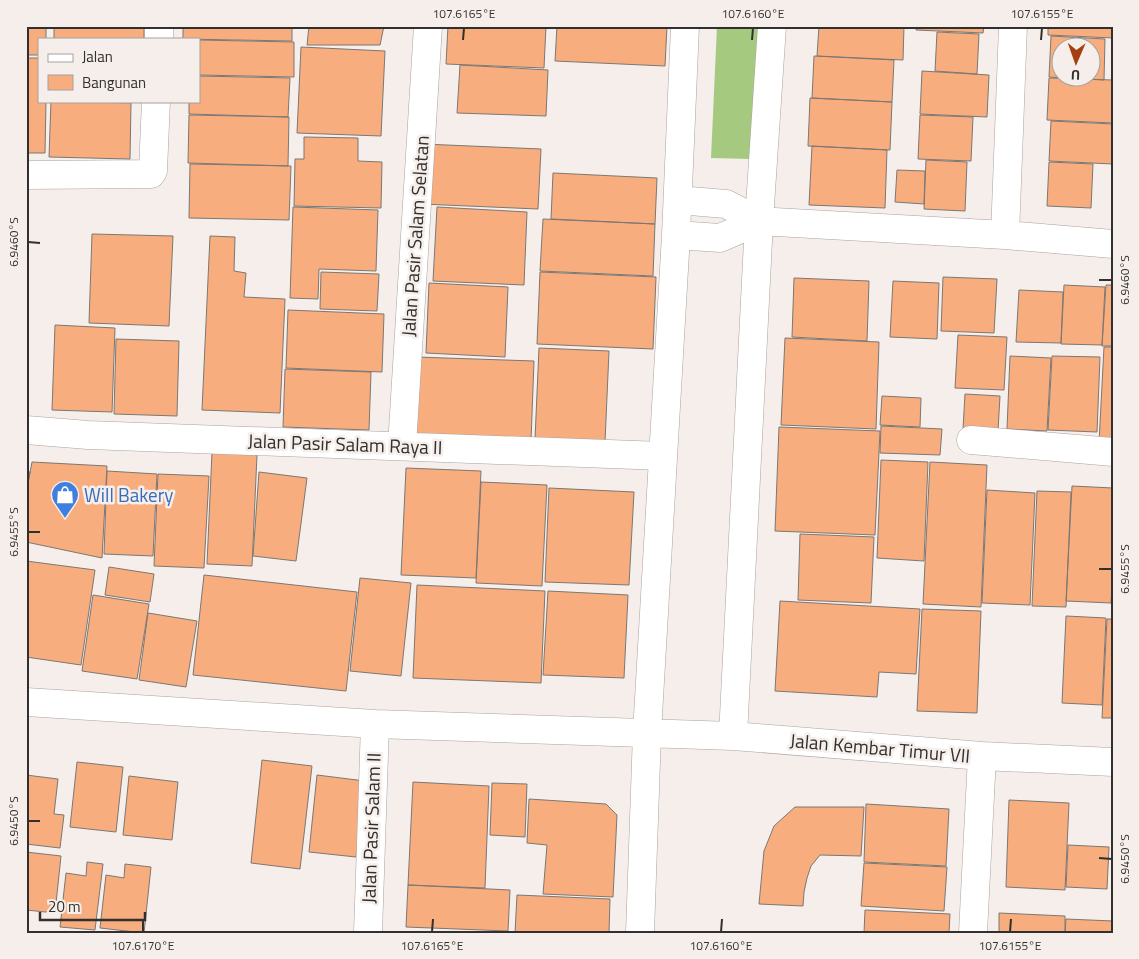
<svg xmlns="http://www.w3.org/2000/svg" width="1139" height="959" viewBox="0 0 1139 959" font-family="'Titillium Web',sans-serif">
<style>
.forest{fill:#a5ca7f}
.building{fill:#f7ad7e;stroke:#7d7773;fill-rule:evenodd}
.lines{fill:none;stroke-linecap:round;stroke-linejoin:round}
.street-casing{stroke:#aaa39f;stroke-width:29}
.street{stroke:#fff;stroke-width:28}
.ticks{fill:none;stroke:#32302e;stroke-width:2}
.labels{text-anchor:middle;stroke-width:5;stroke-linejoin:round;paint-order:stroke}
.street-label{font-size:19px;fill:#32302e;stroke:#f5eeea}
.shop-label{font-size:19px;fill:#366cbe;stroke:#f5eeea;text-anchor:start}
.neatline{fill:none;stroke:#32302e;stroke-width:2}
.ticks-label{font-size:12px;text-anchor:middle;fill:#32302e}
</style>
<rect width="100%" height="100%" fill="#f5eeea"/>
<!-- forest -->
<path class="forest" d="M717 26H758L751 159 711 158Z"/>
<!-- building -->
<path class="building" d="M26 26H46V39H39V55H26Z
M54 26H144V39H54Z
M183 26H292V41L183 39Z
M309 26H384L380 45H307Z
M448 26H546L544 68 446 64Z
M557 26H667L665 66 555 61Z
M819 26H904L903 60 817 56Z
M917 26H984L983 33 916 30Z
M1048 26H1113V38L1048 35Z
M937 32 979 34 977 74 935 71Z
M1051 36 1105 39 1104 80 1049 77ZM1062 48H1092V78H1062Z
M199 40 294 42V77L199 75Z
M301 47 385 51 381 136 297 133Z
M814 56 894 60 892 102 812 98Z
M26 58H39V101H46L45 153H26Z
M460 65 548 70 546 116 457 113Z
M922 71 989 75 987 117 920 114Z
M199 76 290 78 288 117 189 114V101H199Z
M1049 78 1113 80V123L1047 120Z
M810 98 892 102 890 150 808 146Z
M51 101 131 103 130 159 49 157Z
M189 115 289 117 288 166 188 163Z
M920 115 973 117 971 161 918 159Z
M1051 121 1113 124V164L1049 161Z
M304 137 358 138V161L382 162 381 208 294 206 295 159H304Z
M423 144 541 149 538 209 421 204Z
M812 146 887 150 885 208 809 205Z
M926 160 967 162 965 211 924 209Z
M1049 162 1093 164 1091 208 1047 206Z
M190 164 291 166 289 220 189 218Z
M897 170 925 171 924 204 895 202Z
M553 173 657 178 655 224 551 219Z
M293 207 378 210 376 271 319 269 318 299 290 298Z
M437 207 527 212 524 285 433 281Z
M543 219 655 224 653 276 540 271Z
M92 234 173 236 169 326 89 323Z
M210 236 235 237 234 271 246 273 244 297 285 299 280 413 202 410Z
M321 272 379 274 377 311 320 309Z
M540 272 656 277 653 349 537 344Z
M943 277 997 279 994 333 941 331Z
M794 278 869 281 867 341 792 337Z
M893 281 939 283 937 339 890 337Z
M429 283 508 287 505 357 426 353Z
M1064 285 1105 287 1102 345 1061 344Z
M1106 285H1113V346H1102Z
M1019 290 1063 292 1061 343 1016 342Z
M288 310 384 314 382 372 286 368Z
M55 325 115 328 112 412 52 410Z
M958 335 1007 337 1004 390 955 388Z
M785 338 879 342 876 429 781 425Z
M116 339 179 341 177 416 114 414Z
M1104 347H1113V444L1099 443Z
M539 348 609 351 605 442 535 439Z
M1010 356 1051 358 1047 431 1007 429Z
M1052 356 1100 357 1097 432 1048 430Z
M416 357 534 361 531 441 413 436Z
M285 369 371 372 369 430 283 427Z
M965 394 1000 396 998 431 963 429Z
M882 396 921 398 920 427 880 425Z
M881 426 942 429 940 455 880 453Z
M779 427 880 431 875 535 775 531Z
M212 452 257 455 252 566 207 564Z
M881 460 928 462 924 561 877 558Z
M32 462 107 466 102 558 26 542V495Z
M930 462 987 465 981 607 923 604Z
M406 468 481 471 476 578 401 575Z
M26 471 30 472 26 489Z
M107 471 157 474 153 556 104 554Z
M259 472 307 478 296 561 253 556Z
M158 474 209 476 204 568 154 566Z
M481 482 547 485 542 586 476 583Z
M1072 486 1113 488V573L1111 603 1066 601Z
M549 488 634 492 629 585 545 582Z
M987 490 1035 493 1030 605 982 603Z
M1037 491 1071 492 1066 607 1032 606Z
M800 534 874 537 871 603 798 600Z
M26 561 95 570 81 665 26 657Z
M109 567 154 574 150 602 105 595Z
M204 575 357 592 346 691 193 675Z
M360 578 411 583 401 676 350 671Z
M417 585 545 591 541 683 413 678Z
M548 591 628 595 624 678 543 675Z
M93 595 149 604 137 679 82 671Z
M780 601 920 609 916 674 879 672 877 697 775 691Z
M922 609 981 611 977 713 917 711Z
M148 613 197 621 186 687 139 680Z
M1066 616 1106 618 1102 705 1062 703Z
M1107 619H1113V718H1102Z
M262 760 312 766 300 869 251 863Z
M77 762 123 767 116 832 70 827Z
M26 775 58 779 54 814 64 815 60 848 26 844Z
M317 775 365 781 356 857 309 852Z
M129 776 178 782 172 840 123 835Z
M413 782 489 786 485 888 408 885Z
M492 783 527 784 525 837 490 835Z
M529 799 606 804 617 815 613 897 543 894 547 845 527 843Z
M1009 800 1069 803 1065 890 1006 887Z
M866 804 949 809 946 866 864 862Z
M795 807H864L861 856 820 855 811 866 807 878 804 892 803 906 759 904 764 851 774 826Z
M1068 845 1109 847 1107 889 1066 887Z
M26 852 61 856 55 913 26 910Z
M87 862 103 864 95 930 60 927 66 873 86 876Z
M864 863 947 867 944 911 861 906Z
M125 864 151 867 144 933 100 928 106 875 124 878Z
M408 885 510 890 508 931 406 927Z
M517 895 610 899 609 933H515Z
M865 910 950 914 949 933H864Z
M999 913 1065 916V933H999Z
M1066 919 1113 921V933H1065Z"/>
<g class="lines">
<defs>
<path id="street" d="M159 39V26
M26 175 151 174 153 171 156 101
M678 200 726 204 759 221 1005 235 1113 244
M676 235 720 238 759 221
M1005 235 1013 26
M26 430 88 435 663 456
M971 440 1113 452
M402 446 428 26
M26 702 375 724 733 736 982 756 1113 762
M733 736 759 221 772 26
M368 933 375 724
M640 933 647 733 676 235 685 26
M973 933 982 756"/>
</defs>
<!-- street casing -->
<use href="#street" class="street-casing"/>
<!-- street -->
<use href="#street" class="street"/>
</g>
<!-- ticks -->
<path class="ticks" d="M463 40 464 28M752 40 753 28M1041 40 1042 28M28 242 40 243M1099 280H1112M28 532H40M1099 569H1112M28 821H40M1099 858 1112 859M143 932V919M432 932 433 919M721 932 722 919M1010 932 1011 919"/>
<!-- icons -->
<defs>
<symbol id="shop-pin" viewBox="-11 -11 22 30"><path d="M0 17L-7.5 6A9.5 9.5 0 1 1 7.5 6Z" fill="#3f7fe0" stroke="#f5eeea"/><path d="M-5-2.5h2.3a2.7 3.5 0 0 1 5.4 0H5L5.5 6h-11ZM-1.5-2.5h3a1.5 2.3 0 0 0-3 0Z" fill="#fff"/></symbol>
</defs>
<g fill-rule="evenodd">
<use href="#shop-pin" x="49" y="479" width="32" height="43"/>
</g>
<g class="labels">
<!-- street labels -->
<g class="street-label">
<text transform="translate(415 236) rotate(-86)" y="7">Jalan Pasir Salam Selatan</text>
<text transform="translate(345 444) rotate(2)" y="7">Jalan Pasir Salam Raya II</text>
<text transform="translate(880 748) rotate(5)" y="7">Jalan Kembar Timur VII</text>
<text transform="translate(371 828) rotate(-88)" y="7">Jalan Pasir Salam II</text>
</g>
<!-- shop labels -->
<g class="shop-label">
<text x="84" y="502">Will Bakery</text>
</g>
</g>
<!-- border -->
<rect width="1139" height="959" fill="none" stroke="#f5eeea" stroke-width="55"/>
<!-- legend -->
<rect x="38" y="38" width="162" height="65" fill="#f5eeea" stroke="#a7a29f"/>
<rect x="48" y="54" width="25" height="8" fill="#ffffff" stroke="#a7a29f"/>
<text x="82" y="62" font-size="15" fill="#32302e">Jalan</text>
<rect x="48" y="75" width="25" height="15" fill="#f7ad7e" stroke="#a7a29f"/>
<text x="82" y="88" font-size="15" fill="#32302e">Bangunan</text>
<!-- north arrow -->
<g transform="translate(1076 62) rotate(182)"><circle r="24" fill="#f5eeea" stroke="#a7a29f"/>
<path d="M0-4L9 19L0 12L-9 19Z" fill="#a54012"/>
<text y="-8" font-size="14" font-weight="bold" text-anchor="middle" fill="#32302e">U</text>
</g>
<!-- scale -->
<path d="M40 912v8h105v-8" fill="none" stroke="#32302e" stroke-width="2.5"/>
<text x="48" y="912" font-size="15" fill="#32302e" stroke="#f5eeea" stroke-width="4" paint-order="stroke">20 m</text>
<rect x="28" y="28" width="1084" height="904" class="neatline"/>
<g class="ticks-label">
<text x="464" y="18">107.6165°E</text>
<text x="753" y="18">107.6160°E</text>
<text x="1042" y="18">107.6155°E</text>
<text transform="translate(14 242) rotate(-90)" y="4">6.9460°S</text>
<text transform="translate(1125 280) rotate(-90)" y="4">6.9460°S</text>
<text transform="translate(14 532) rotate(-90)" y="4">6.9455°S</text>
<text transform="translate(1125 569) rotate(-90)" y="4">6.9455°S</text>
<text transform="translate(14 821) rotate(-90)" y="4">6.9450°S</text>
<text transform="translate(1125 859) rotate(-90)" y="4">6.9450°S</text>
<text x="143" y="950">107.6170°E</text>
<text x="432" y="950">107.6165°E</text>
<text x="721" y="950">107.6160°E</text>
<text x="1010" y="950">107.6155°E</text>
</g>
</svg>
